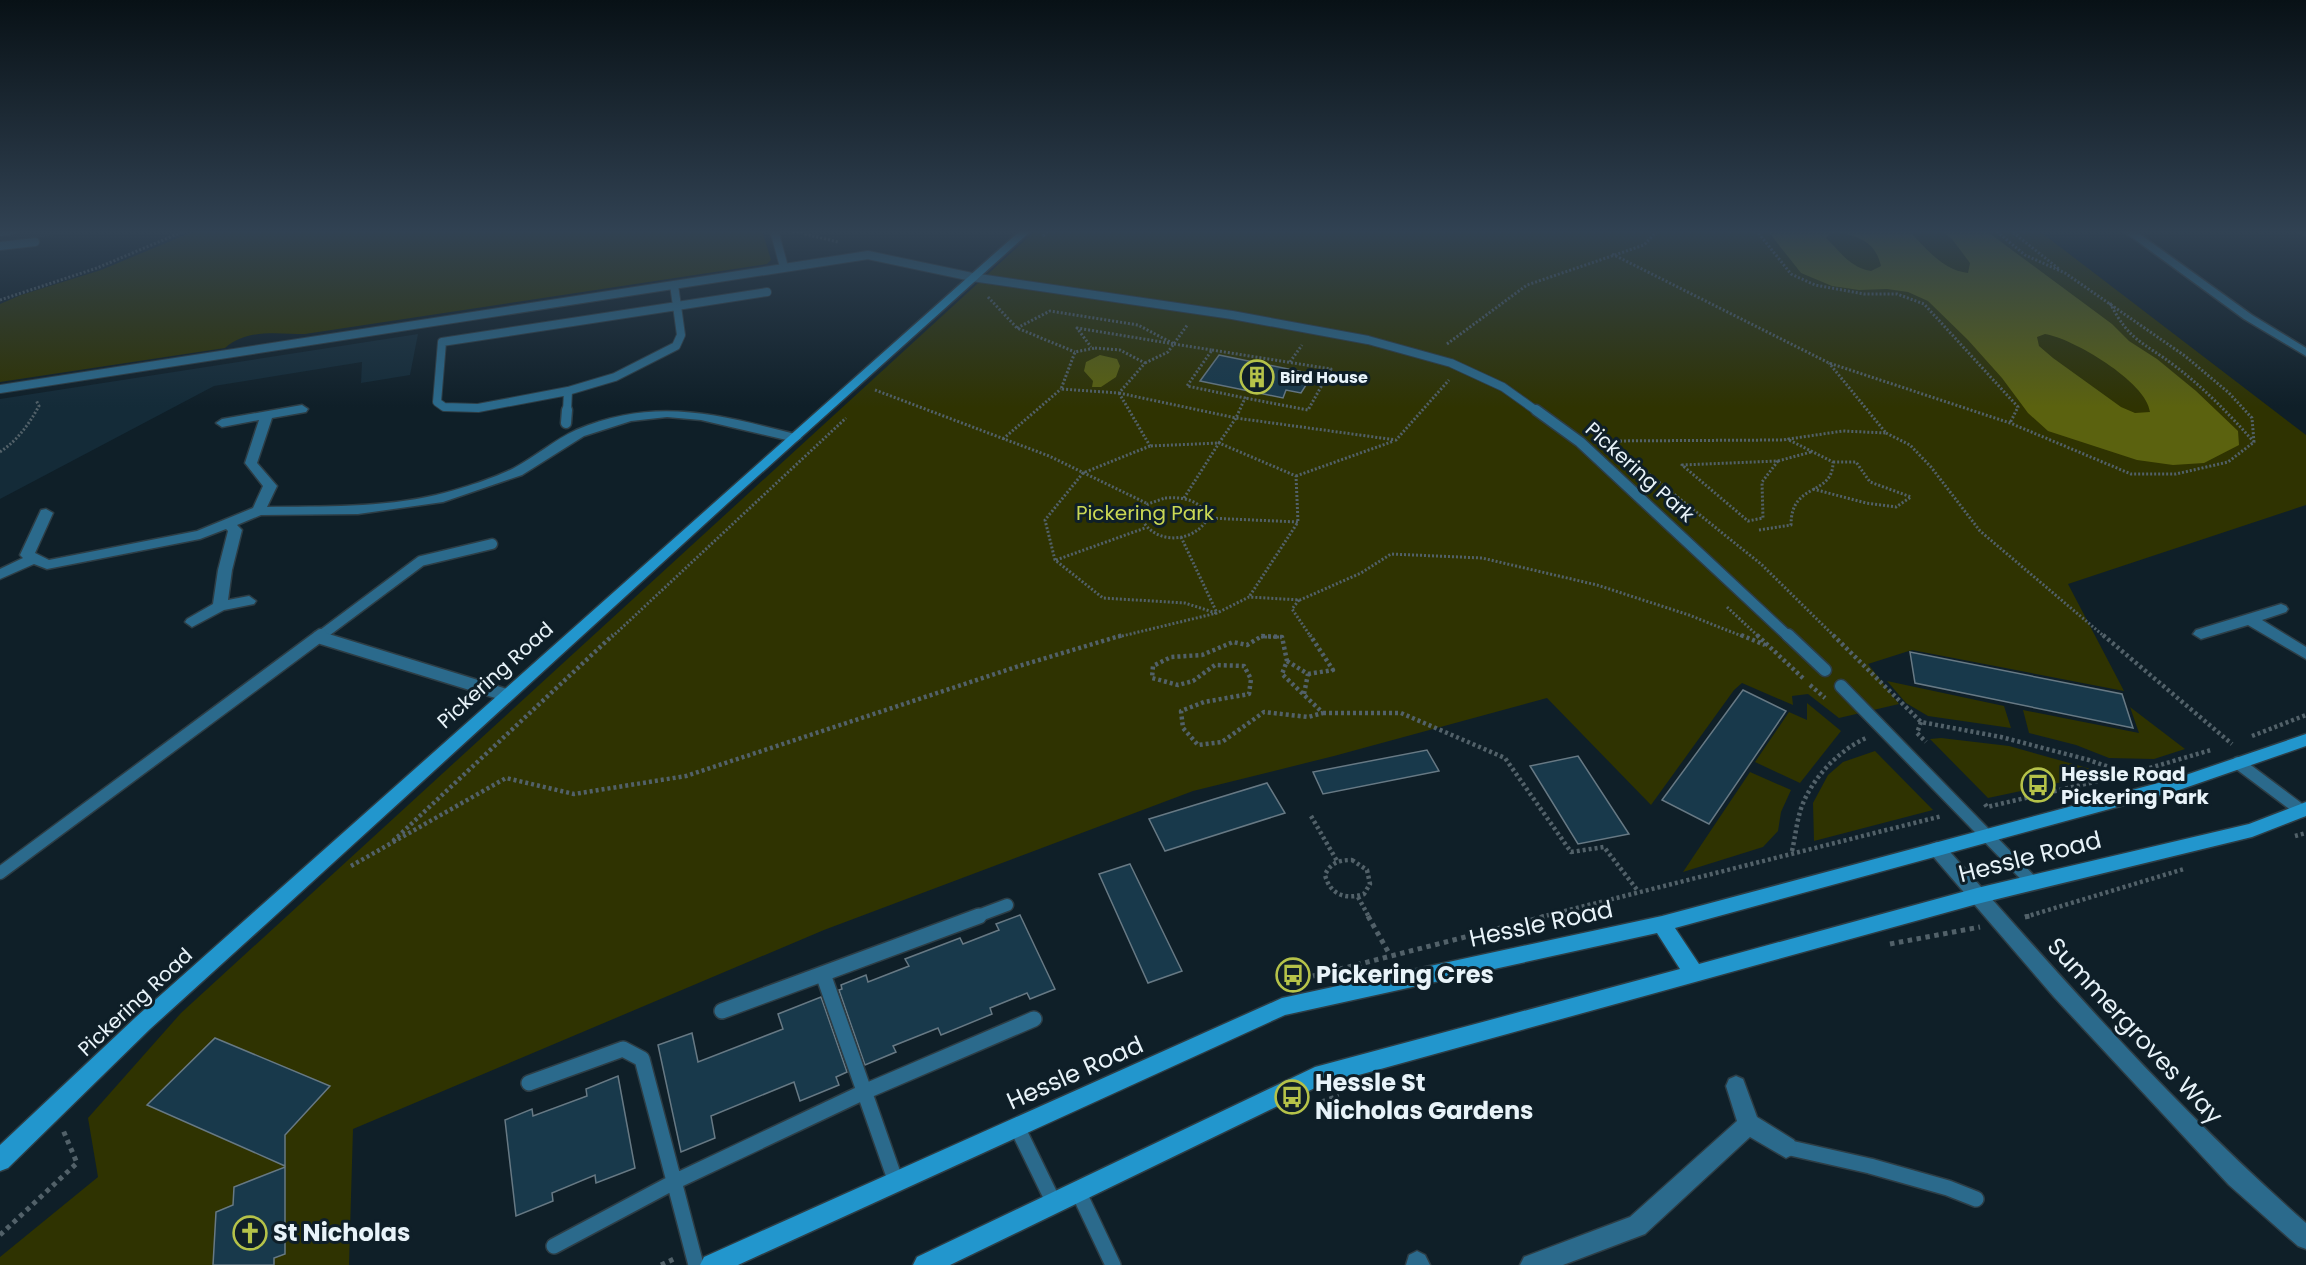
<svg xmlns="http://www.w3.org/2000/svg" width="2306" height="1265" viewBox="0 0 2306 1265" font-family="Poppins,sans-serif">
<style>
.built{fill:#142b38}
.green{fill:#2f3301}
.water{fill:#5b620f;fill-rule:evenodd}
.building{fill:#18394b;stroke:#677984;stroke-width:1.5}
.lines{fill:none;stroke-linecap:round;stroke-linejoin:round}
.lane-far3-casing{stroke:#2d3d45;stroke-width:10}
.lane-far2-casing{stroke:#2d3d45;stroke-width:13}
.lane-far1-casing{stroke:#2d3d45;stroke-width:15}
.lane-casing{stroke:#2d3d45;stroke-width:18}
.street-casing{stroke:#2d3d45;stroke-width:3}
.secondary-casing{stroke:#2d3d45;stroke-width:3}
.path-far2{stroke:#526169;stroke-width:3;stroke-dasharray:2 2;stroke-linecap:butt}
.path-far1{stroke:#526169;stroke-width:4.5;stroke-dasharray:3 3;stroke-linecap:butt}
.path{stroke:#526169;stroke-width:5;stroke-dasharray:4.5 4.5;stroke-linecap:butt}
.lane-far3{stroke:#2b6a8c;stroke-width:8}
.lane-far2{stroke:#2b6a8c;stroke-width:10}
.lane-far1{stroke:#2b6a8c;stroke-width:12}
.lane{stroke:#2b6a8c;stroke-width:15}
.street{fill:#2b6a8c;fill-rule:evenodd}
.secondary{fill:#2296cd;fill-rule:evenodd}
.labels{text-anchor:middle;stroke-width:6;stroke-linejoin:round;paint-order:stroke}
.far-poi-label{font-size:16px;font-weight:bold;fill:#e8f3f9;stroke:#0f1f28;text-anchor:start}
.street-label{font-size:20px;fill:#e8f3f9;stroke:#0f1f28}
.park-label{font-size:20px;fill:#cbd854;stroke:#0f1f28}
.poi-label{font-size:20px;font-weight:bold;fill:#e8f3f9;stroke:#0f1f28;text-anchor:start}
.near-street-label{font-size:24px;fill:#e8f3f9;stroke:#0f1f28}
.near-poi-label{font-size:24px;font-weight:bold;fill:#e8f3f9;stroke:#0f1f28;text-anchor:start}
</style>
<rect width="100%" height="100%" fill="#0f1f28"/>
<!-- built -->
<path class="built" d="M0 230H97L0 242Z
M418 334 410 375 361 383 362 362 214 386 0 499V399Z"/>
<!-- green -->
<path class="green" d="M197 230H762L771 260 767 264 305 334C278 334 248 328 225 348L0 382V304L21 295 101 270Z
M1036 230H2038L2306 435V505L2068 584 2124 691 1912 650 1868 664 1899 704 1839 718 1808 694 1792 696 1793 705 1742 683 1734 690 1651 805 1547 698 1334 756 1193 791 824 930 353 1129 349 1265H0V1257L98 1177 88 1118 181 1013Z
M1887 681 2004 706 2011 728 1928 716 1906 703Z
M1807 703 1841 731 1800 783 1755 762 1789 712 1807 720Z
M2130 707 2185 749 2154 759 2109 758 2076 745 2029 733 2023 710 2139 733Z
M1941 738 2009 746 2105 773 1988 798 1930 739Z
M1875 751 1933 810 1814 841 1813 803 1828 775 1843 762Z
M1750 772 1791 790 1781 812 1778 831 1763 847 1683 872Z"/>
<!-- water -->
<path class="water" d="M1767 230H1908C1926 248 1942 270 1968 273L1970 263 1952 239 1941 230H1985L2112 324 2129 341 2157 359 2196 391 2238 431 2239 445 2204 463 2173 465 2137 460 2048 431 2028 413 2002 378 1968 340 1928 301 1908 292 1887 289 1859 290 1832 286 1801 273ZM1839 232C1862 238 1875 242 1881 266L1871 271C1849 267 1841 252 1826 238L1830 234ZM2045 334C2072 338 2147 382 2150 412L2135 413 2121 407 2053 358 2039 346 2037 337Z
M1100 355 1117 359 1120 366 1116 377 1101 387H1092L1093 381 1084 371 1086 362Z"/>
<!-- building -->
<path class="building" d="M1219 355 1313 374 1301 393 1286 390 1283 398 1200 381Z
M1910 652 2122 694 2133 728 1915 683Z
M1743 690 1786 711 1709 824 1662 800Z
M1427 750 1439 771 1323 794 1313 772Z
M1578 756 1629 834 1578 844 1530 766Z
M1267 783 1285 813 1165 851 1149 819Z
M1130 864 1182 971 1148 983 1099 874Z
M1020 915 1055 989 1030 999 1027 993 990 1008 992 1014 941 1035 938 1028 893 1046 896 1052 865 1065 839 990 842 989 841 985 866 975 868 982 909 966 905 959 960 938 963 944 999 930 996 924Z
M821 997 847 1072 836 1077 839 1085 800 1101 794 1082 711 1116 715 1138 681 1152 658 1045 692 1033 698 1062 783 1029 778 1014Z
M215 1038 330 1086 285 1135V1166L147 1105Z
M618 1076 635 1168 596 1183 595 1175 552 1193 553 1201 516 1216 505 1120 532 1109 533 1116 587 1096 586 1089Z
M285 1167V1254L274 1258V1265H213L216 1212 233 1205 234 1187Z"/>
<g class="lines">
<defs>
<path id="lane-far3" d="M774 230 784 267
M0 232 13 230
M0 246 35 242
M674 285 677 306
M677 306 681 335 676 346 615 377 568 391 478 408 444 407 437 402 442 342Z
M677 306 767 292
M0 389 868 255 972 277 1232 315 1368 340 1451 363 1503 387 1538 412
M567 412 568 391"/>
<path id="lane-far2" d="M1536 410 1580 442 1789 637
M566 423 567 410
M319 637 421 561 492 544"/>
<path id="lane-far1" d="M1788 635 1825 670
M318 637 506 695
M1841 686 2032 882
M2238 763 2302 811
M0 873 321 635
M975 917 1007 905"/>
<path id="lane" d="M823 974 896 1182
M722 1011 979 916
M529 1083 623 1049 642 1059 696 1265
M1017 1127 1054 1203
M1786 1147 1870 1166 1948 1188 1976 1199
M1078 1191 1113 1265
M554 1246 674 1182 864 1092 1034 1019"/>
<path id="street" d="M2122 230H2134L2252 315 2306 348V356L2244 319Z
M2296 230H2306V236Z
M302 405 308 409 306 412 272 418 257 463 277 486 267 507C323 506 381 508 436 495 457 490 495 478 514 468 535 457 554 440 576 430 657 396 719 415 799 435L801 438 795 442 701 420 667 417 631 421 584 436 522 475 443 502 358 514 261 515 237 525 242 530 232 570 228 600 249 596 256 601 254 604 224 610 192 627 185 622 187 619 213 604 218 570 228 531 226 529 200 539 47 569 34 564 0 579V569L23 558 20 555 41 510 46 509 53 513 35 553 49 560 197 531 253 508 263 486 245 463 259 420 222 427 216 423 222 419Z
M2281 604 2286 606 2288 609 2286 612 2262 620 2306 647V659L2248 625 2201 639 2193 634 2196 630Z
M1937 842 1943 844C2059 975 2175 1108 2306 1223V1249L2298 1246 2229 1185 2054 997 1931 854 1928 849 1931 844Z
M1736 1076 1743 1079 1757 1117 1794 1140 1797 1147 1794 1154 1786 1158 1750 1137 1645 1234 1563 1265H1520L1524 1257 1630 1217 1737 1121 1726 1086 1729 1079Z
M1417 1251 1425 1255 1430 1265H1406L1409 1255Z"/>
<path id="secondary" d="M1021 230H1032L729 502 266 924 150 1029 8 1168 0 1171V1145L136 1017Z
M2306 734V746L2179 790 1675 928 1699 964 1977 888 2249 824 2306 802V816L2252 837 1977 904 1319 1086 950 1265H913L917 1257 1315 1067 1680 969 1657 933 1285 1015 738 1265H700L704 1257 1282 998 1662 916 2177 778Z"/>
</defs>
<!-- lane-far3 casing -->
<use href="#lane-far3" class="lane-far3-casing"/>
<!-- lane-far2 casing -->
<use href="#lane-far2" class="lane-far2-casing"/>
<!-- lane-far1 casing -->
<use href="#lane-far1" class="lane-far1-casing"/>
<!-- lane casing -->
<use href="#lane" class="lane-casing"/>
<!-- street casing -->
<use href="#street" class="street-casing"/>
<!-- secondary casing -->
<use href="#secondary" class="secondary-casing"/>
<!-- path-far2 -->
<path class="path-far2" d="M1756 230 1791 274 1815 285 1864 294H1897L1924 304 2018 407 2010 423
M2010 230 2059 269
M793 231 838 242
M1043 236 1049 230
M1612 254 1829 363 2010 423 2131 474H2176L2228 462 2254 442 2252 418 2229 393 2185 356 2065 273 2025 255 1995 230
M988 297 1017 328 1075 352
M0 300 97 268 187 230
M2110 303C2130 342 2142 341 2175 366 2204 388 2229 414 2254 442
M1017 328 1050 311 1138 325 1174 344 1077 328 1091 347
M1174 344 1212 350 1187 386 1245 398 1236 418 1396 440 1449 380
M1447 344 1527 285 1644 245 1658 230
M1095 348 1120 350 1145 363 1119 393 1061 389 1075 352Z
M1212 350 1331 369 1308 410 1245 398
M1290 362 1302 345
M1145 363 1168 352 1188 324
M875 390 1049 456 1148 504
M1119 393 1236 418 1219 443 1150 446
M1119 393 1150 446
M1886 433 1910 445 1931 467 1980 531 2105 637
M1003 439 1061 389
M1604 441 1782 440 1843 431 1886 433 1829 363
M1150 446 1083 473 1045 520 1055 560 1103 598 1185 603 1216 613
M1615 447 1761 564 1835 637
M0 452C18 440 29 424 39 406L36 400
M1778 461 1762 482 1763 518 1748 521 1682 465Z
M1778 461 1811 452
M1296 476 1394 441
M1813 489 1866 503 1896 507 1911 497 1870 482 1856 462H1833
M1165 498C1183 497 1200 499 1208 518 1193 545 1151 545 1140 515L1148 504Z
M1184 498 1219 443 1296 476 1298 522
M1208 518 1298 522 1249 597
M1759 530 1791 525C1791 481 1833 497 1833 462L1787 439
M1181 537 1217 613
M1056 560 1145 528
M1299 600 1292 609 1311 637
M1727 607 1759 637
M612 637 846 418
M1118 637 1217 613 1249 597 1300 600 1361 573 1391 554 1482 558 1597 585 1689 615 1744 637
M1261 637H1279"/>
<!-- path-far1 -->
<path class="path-far1" d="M1741 635 1765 645
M1757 635 1805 680
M1833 635 1921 722 2001 737 2089 760 2129 774 2211 750
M2103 635 2232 744
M1262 636 1282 637 1287 661 1282 674 1323 713 1308 717 1264 712 1222 742 1198 745 1183 728 1181 711 1204 702 1249 694 1251 679 1244 666 1215 665 1193 681 1178 685 1152 678 1153 666 1171 657 1202 655 1233 642 1247 645Z
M1287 661 1308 674 1304 694
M1308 674 1333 670 1310 635
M1810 685 1825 698
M1323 713H1401L1505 758 1571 852 1604 847 1638 891
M1921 722 1917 733 1926 742
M2252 736 2306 715
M1985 804 1987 807 2128 774
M1311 816 1337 861
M2295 836 2306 833
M393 841 613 635
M1792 851C1796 834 1797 816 1804 801 1816 774 1840 750 1866 738
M1352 860 1367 870 1370 884 1364 894C1346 900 1330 895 1325 875 1330 863 1339 860 1352 860Z
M351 866 506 778 574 794 686 776 1019 666 1123 635
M1358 897 1369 917
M1541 917 1942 816
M2025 917 2184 869"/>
<!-- path -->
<path class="path" d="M1368 916 1390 955
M2025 917 2030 916
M1890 944 1980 927
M1313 976 1547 916
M1321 1102 1339 1096
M0 1235 77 1163 63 1130
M661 1265 676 1258"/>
<!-- lane-far3 -->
<use href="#lane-far3" class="lane-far3"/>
<!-- lane-far2 -->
<use href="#lane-far2" class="lane-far2"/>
<!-- lane-far1 -->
<use href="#lane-far1" class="lane-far1"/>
<!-- lane -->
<use href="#lane" class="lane"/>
<!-- street -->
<use href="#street" class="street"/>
<!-- secondary -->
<use href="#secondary" class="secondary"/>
</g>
<!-- sky -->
<linearGradient id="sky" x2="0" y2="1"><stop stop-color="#081116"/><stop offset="0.57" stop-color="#314253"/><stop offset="1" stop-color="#314253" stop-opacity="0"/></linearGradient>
<rect width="2306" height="407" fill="url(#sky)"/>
<!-- icons -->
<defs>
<symbol id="building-ring" viewBox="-11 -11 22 22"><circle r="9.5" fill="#0f1f28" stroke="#b5c249" stroke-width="1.5"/><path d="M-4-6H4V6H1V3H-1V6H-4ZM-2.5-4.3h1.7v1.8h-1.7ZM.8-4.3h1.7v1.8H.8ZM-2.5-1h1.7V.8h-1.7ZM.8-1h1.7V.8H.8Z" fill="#b5c249"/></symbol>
<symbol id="bus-ring" viewBox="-11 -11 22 22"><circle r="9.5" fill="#0f1f28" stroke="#b5c249" stroke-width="1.5"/><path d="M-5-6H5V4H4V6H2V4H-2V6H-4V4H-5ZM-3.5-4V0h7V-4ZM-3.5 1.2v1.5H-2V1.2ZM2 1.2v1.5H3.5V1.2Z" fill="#b5c249"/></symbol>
<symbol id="church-ring" viewBox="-11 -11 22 22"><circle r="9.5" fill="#0f1f28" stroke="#b5c249" stroke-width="1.5"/><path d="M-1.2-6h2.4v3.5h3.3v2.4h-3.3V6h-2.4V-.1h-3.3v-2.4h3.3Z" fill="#b5c249"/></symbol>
</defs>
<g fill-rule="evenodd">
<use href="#building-ring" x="1238" y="358" width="38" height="38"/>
<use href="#bus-ring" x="2019" y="766" width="38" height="38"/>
<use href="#bus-ring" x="1274" y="956" width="38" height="38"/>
<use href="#bus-ring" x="1273" y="1078" width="38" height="38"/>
<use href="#church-ring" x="231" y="1214" width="38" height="38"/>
</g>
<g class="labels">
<!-- far-poi labels -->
<g class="far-poi-label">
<text x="1280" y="383">Bird House</text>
</g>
<!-- street labels -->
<g class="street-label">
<text transform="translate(1640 472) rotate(42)" y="7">Pickering Park</text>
<text transform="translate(495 675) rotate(-42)" y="7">Pickering Road</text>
<text transform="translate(135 1002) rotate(-43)" y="7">Pickering Road</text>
</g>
<!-- park labels -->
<g class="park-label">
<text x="1145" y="520">Pickering Park</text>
</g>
<!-- poi labels -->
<g class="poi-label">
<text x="2061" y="781">Hessle Road<tspan x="2061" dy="23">Pickering Park</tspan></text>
</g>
<!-- near-street labels -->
<g class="near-street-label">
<text transform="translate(2030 857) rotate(-14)" y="8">Hessle Road</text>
<text transform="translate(1541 924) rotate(-12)" y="8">Hessle Road</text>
<text transform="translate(2135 1031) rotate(47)" y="8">Summergroves Way</text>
<text transform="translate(1075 1073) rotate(-24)" y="8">Hessle Road</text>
</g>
<!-- near-poi labels -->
<g class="near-poi-label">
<text x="1316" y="983">Pickering Cres</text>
<text x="1315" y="1091">Hessle St<tspan x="1315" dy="28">Nicholas Gardens</tspan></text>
<text x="273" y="1241">St Nicholas</text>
</g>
</g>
</svg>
